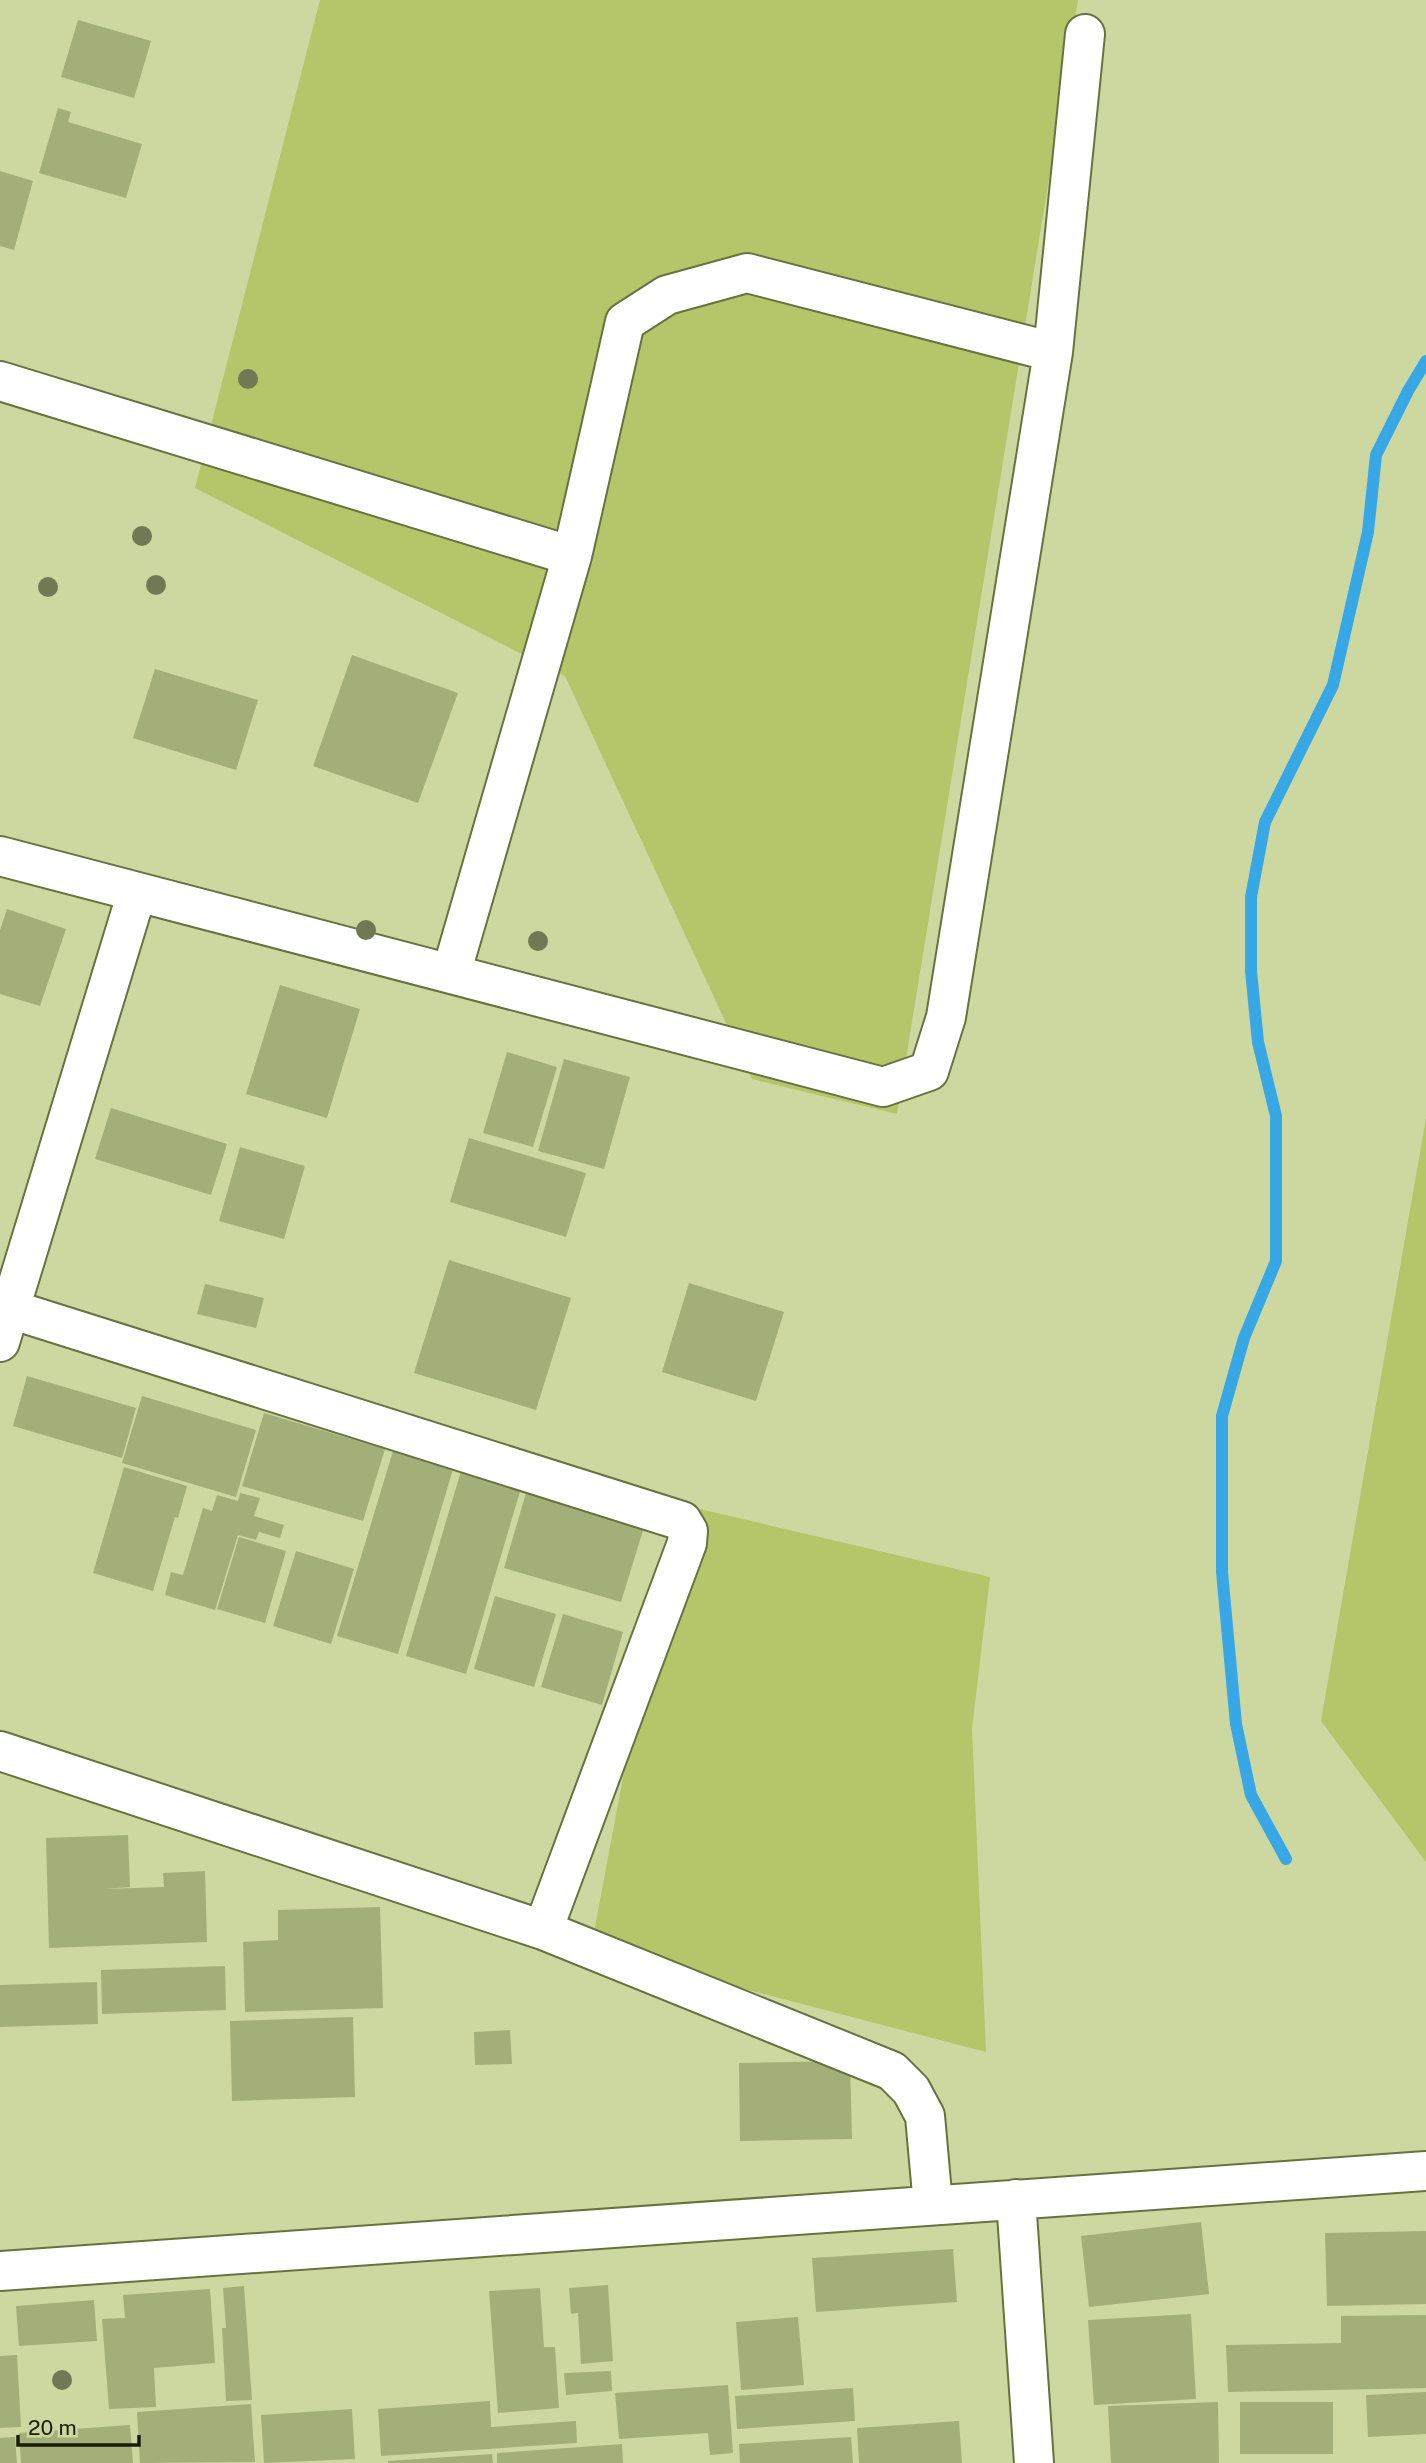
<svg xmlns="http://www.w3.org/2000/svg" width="1426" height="2463" viewBox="0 0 1426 2463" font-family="'Public Sans',sans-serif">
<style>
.grass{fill:#b4c56a}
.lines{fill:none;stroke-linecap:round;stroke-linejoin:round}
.stream{stroke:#37a7e5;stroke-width:12}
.building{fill:#a3af79}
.minor-casing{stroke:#68723e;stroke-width:42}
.minor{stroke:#fff;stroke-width:38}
.tree{fill:#717954}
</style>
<rect width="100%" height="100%" fill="#ccd8a0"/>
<!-- grass -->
<path class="grass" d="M320 0H1078L897 1114 752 1079 565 676 195 488Z
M1426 1118V1862L1321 1721Z
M674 1503 990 1577 972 1729 986 2052 591 1949Z"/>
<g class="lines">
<!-- stream -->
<path class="stream" d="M1286 1859 1251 1795 1236 1724 1222 1572V1416L1244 1338 1276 1261V1116L1258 1042 1251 971V897L1265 822 1333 685 1368 532 1376 455 1408 391 1426 361"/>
</g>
<!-- building -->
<path class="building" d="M78 20 151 41 134 98 61 77Z
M58 108 71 112 68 122 142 144 126 198 39 173Z
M0 171 33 181 14 250 0 246Z
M352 655 458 693 418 803 313 766Z
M155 669 258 700 236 770 133 738Z
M7 909 66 929 40 1006 0 994V930Z
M280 985 360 1009 327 1118 246 1094Z
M507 1052 557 1067 533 1147 483 1133Z
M564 1059 630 1077 604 1169 538 1151Z
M111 1108 227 1144 211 1195 95 1159Z
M469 1138 586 1173 566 1237 450 1202Z
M240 1147 305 1166 284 1239 219 1221Z
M449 1260 571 1298 536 1410 414 1373Z
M689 1283 784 1312 756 1401 662 1372Z
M205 1284 264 1298 256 1328 197 1314Z
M27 1376 136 1408 122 1458 13 1426Z
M142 1396 256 1430 236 1497 122 1463Z
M264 1413 385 1449 363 1521 242 1486Z
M393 1451 453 1469 398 1654 337 1636Z
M124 1467 187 1486 178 1518 175 1517 153 1591 93 1573Z
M461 1471 521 1488 466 1674 406 1656Z
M240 1493 260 1498 254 1516 284 1525 280 1538 259 1532 256 1540 238 1535 215 1610 165 1595 171 1572 183 1575 203 1508 212 1511 217 1495 238 1501Z
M526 1493 644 1527 621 1602 504 1568Z
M239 1537 286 1551 265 1623 217 1609Z
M296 1551 354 1569 331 1644 273 1626Z
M495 1596 556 1614 534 1687 474 1669Z
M563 1614 623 1632 602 1705 541 1687Z
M128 1835 130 1887 104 1889 164 1887 163 1873 205 1871 207 1942 49 1948 46 1838Z
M380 1907 383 2008 245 2012 243 1942 278 1940V1910Z
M225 1966 226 2010 102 2014 101 1970Z
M97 1982 98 2024 0 2027V1985Z
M353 2017 355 2097 232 2101 230 2021Z
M510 2030 512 2064 475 2065 474 2032Z
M850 2061 852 2139 740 2141 739 2063Z
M1201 2222 1209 2294 1089 2307 1081 2236Z
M1426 2231V2304L1327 2306 1325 2233Z
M953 2249 957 2302 816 2312 812 2258Z
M608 2285 613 2361 581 2364 578 2313 571 2314 569 2288Z
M244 2286 252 2400 226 2401 222 2328H226L223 2288Z
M540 2288 544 2347H555L559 2408 498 2413 489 2291Z
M210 2289 215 2363 154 2368 156 2407 109 2409 102 2319 125 2318 123 2295Z
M94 2300 97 2341 19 2346 16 2306Z
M1191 2314 1196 2399 1094 2405 1088 2320Z
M1426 2315V2388L1228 2392 1226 2345 1341 2343V2316Z
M798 2317 804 2385 741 2390 736 2322Z
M17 2355 21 2427 0 2428V2356Z
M611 2371 612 2391 566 2395 564 2373Z
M728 2385 733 2453 710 2455 708 2433 619 2439 615 2393Z
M853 2388 855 2421 737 2429 735 2396Z
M1426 2392V2434L1368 2437 1366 2395Z
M490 2401 491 2427 576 2421 577 2443 381 2456 378 2409Z
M1218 2402 1219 2463H1111L1108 2406Z
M1240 2402H1333V2454H1240Z
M251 2404 255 2462 140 2463 137 2412Z
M352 2409 355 2459 264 2463 261 2415Z
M959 2421 962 2463H859L857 2428Z
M130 2425 133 2463H21L19 2433Z
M15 2437 17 2463H0V2438Z
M851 2437 853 2463H740L739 2444Z
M622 2444 623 2463H497V2453Z
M492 2454 493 2463H388V2461Z"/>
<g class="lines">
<defs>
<path id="minor" d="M0 381 572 556
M0 856 883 1087 929 1071 946 1017 1053 352 1085 34
M451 974 572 556 625 322 667 295 747 273 1053 352
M10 1309 682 1521 688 1531 687 1543 543 1930
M0 1342 137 892
M0 1751 543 1930 892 2071 911 2090 925 2116 933 2205
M1016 2199 1034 2463
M0 2271 1426 2171"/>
</defs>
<!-- minor casing -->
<use href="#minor" class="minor-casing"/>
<!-- minor -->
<use href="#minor" class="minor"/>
</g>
<!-- trees -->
<g class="tree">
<circle cx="248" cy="379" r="10"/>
<circle cx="142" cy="536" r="10"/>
<circle cx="156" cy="585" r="10"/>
<circle cx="48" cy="587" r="10"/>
<circle cx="366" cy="930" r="10"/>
<circle cx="538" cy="941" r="10"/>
<circle cx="62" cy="2380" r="10"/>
</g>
<!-- scale -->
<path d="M18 2435v10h121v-10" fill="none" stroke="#191c07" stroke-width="3.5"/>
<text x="28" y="2435" font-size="21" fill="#191c07" stroke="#ccd8a0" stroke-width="5" paint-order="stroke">20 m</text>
</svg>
